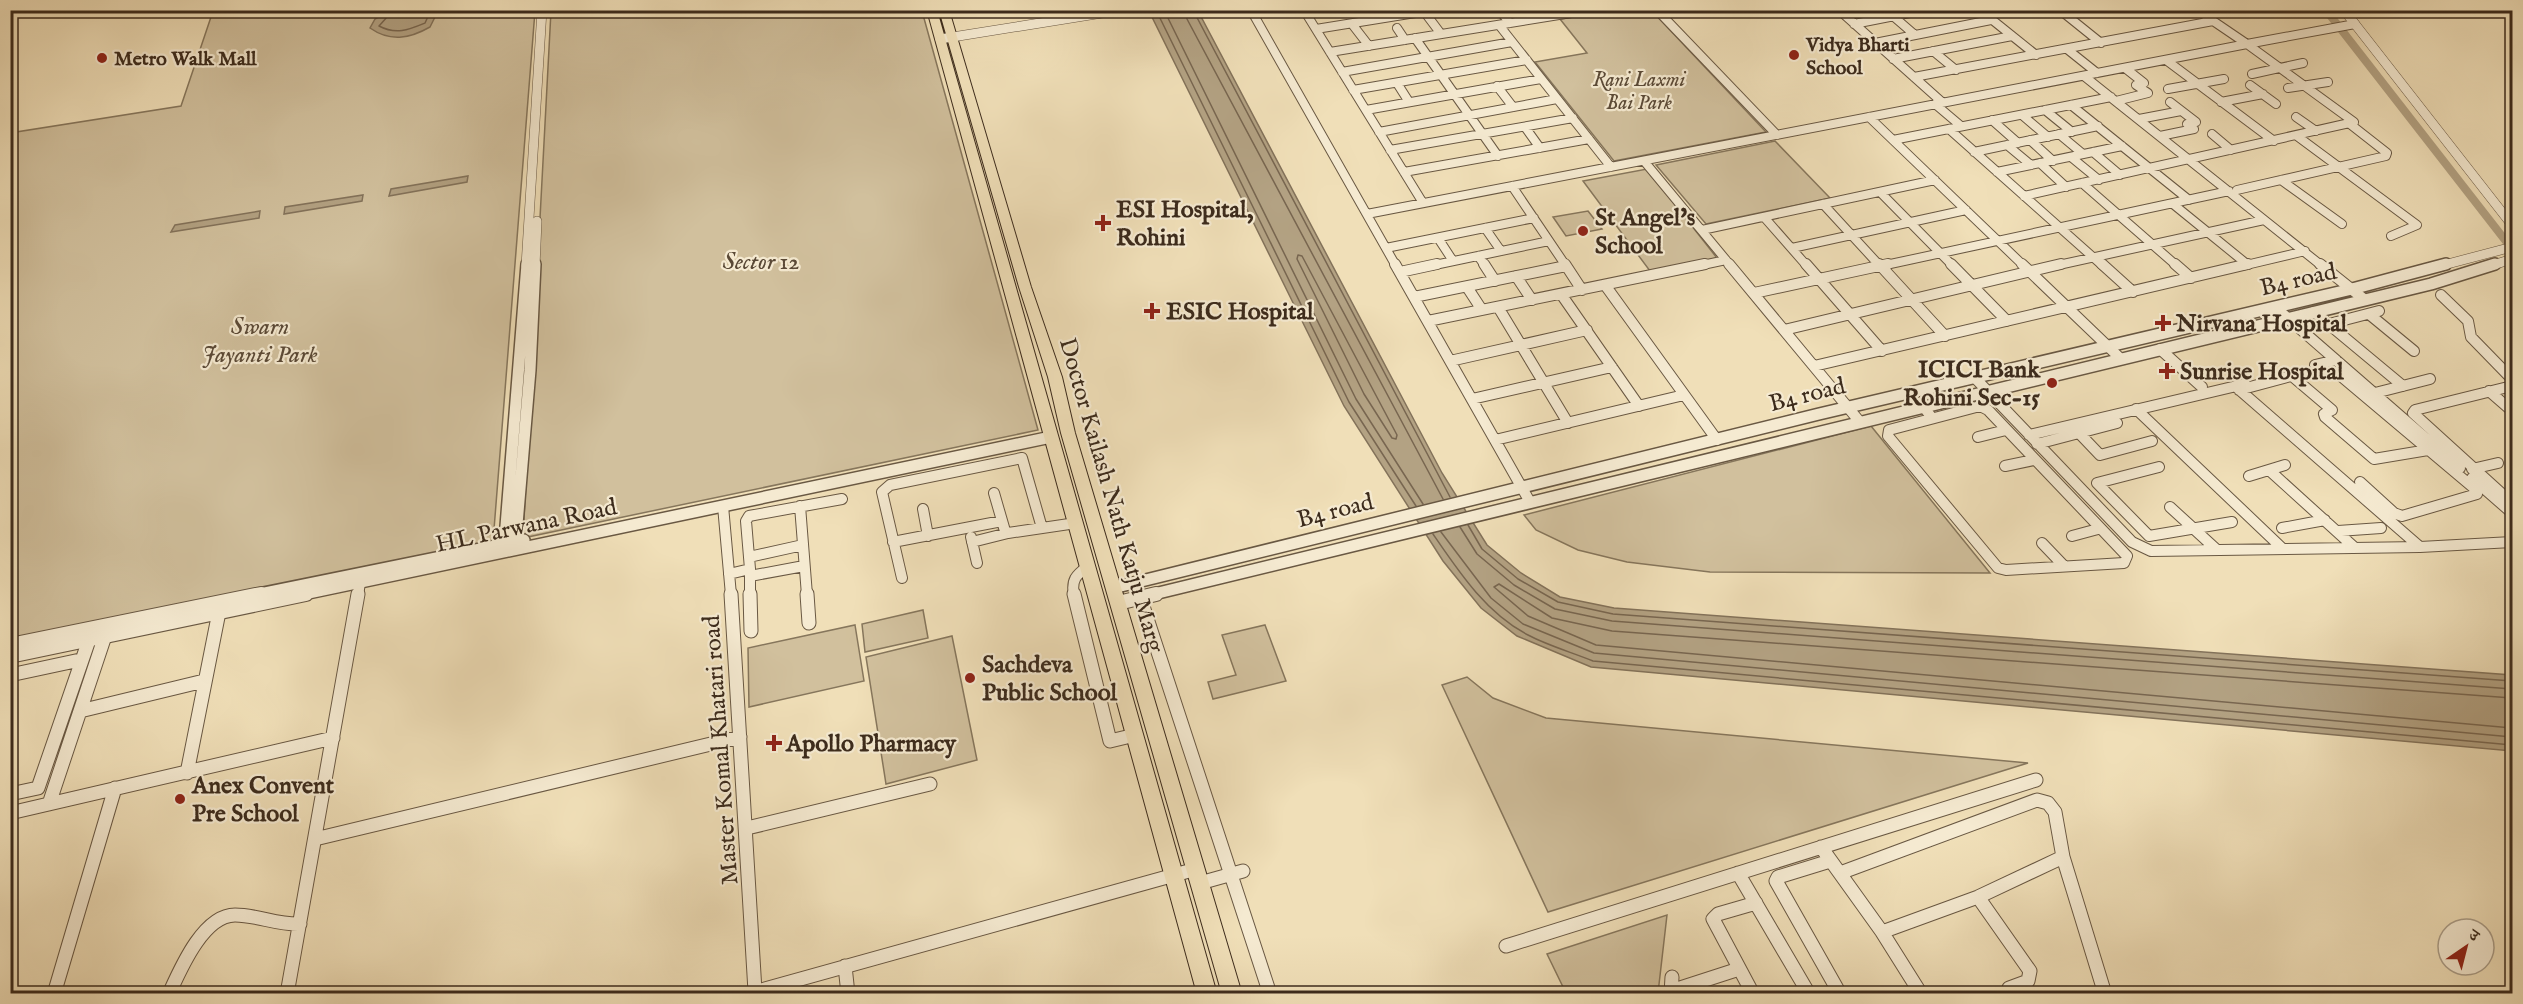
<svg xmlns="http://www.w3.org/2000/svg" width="2523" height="1004" viewBox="0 0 2523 1004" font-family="'IM FELL English','Noto Serif Devanagari',serif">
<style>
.green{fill:#d1c09d;stroke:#86765c;stroke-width:1.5}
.water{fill:#b3a283;stroke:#83725a;stroke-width:1.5}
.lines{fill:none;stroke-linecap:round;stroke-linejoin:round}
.shore{stroke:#786650;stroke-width:1.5}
.canal{stroke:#b3a283;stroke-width:8}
.minor-far2-casing{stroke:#695843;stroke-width:10}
.minor-far1-casing{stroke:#695843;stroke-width:12}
.minor-casing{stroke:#695843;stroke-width:15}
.tertiary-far2-casing{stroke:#695843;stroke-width:10}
.tertiary-far1-casing{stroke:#695843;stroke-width:14}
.tertiary-casing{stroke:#695843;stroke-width:16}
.primary-casing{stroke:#3c2b1c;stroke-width:2}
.minor-far2{stroke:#f5ead1;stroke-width:8}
.minor-far1{stroke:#f5ead1;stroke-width:10}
.minor{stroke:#f5ead1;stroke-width:13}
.tertiary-far2{stroke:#f5ead1;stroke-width:9}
.tertiary-far1{stroke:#f5ead1;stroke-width:11}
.tertiary{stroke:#f5ead1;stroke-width:14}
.primary{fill:#f0dfb8;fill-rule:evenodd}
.poi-dot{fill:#8f2418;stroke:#f5ead1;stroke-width:2}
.labels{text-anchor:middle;stroke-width:4.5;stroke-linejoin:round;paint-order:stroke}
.far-poi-label{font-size:20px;font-weight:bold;fill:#3c2b1c;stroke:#f5ead1;text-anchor:start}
.far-park-label{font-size:20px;font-style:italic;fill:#5a4936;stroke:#f5ead1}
.poi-label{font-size:24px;font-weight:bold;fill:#3c2b1c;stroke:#f5ead1;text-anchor:start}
.park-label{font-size:24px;font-style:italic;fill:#5a4936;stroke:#f5ead1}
.street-label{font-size:24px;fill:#3c2b1c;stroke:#f5ead1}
</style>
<rect width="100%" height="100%" fill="#f0dfb8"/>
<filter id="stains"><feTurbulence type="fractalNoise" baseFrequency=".00333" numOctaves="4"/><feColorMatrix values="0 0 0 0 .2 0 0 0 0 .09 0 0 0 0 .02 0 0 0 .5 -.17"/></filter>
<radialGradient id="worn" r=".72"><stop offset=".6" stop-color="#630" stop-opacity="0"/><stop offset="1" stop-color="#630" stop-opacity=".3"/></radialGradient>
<!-- green -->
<path class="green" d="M213 11H535L493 542 11 642 10 133 181 106Z
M551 11H922L1038 430 523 538Z
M1614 11H1652L1766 132 1614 161 1535 62 1587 53 1560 19Z
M1775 141 1830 198 1706 224 1656 165Z
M1647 169 1717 258 1650 271 1583 181Z
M1588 211 1602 229 1566 236 1553 217Z
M1871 426 1990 573 1710 572 1627 562 1578 550 1536 530 1524 515Z
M923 610 928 638 865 652 862 624Z
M855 625 864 681 749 707 748 648Z
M1265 625 1286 681 1213 699 1208 682 1236 675 1222 635Z
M952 636 977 760 886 784 866 657Z
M1467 677 1493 698 1546 718 2028 763 1548 912 1442 685Z
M1667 915 1658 993H1566L1547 954Z"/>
<!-- water -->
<path class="water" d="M388 11V10L438 11 430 27C409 39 390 42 370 28L375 19Z
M1149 11H1198L1442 473 1487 545 1521 573 1560 597 1614 608 2512 675V751L1591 667 1517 636 1481 608 1443 561 1344 406Z
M468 176 467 182 389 196 391 189Z
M363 195 362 201 284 214 285 207Z
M260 211 259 218 171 232 175 225Z"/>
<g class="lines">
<!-- shore -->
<path class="shore" d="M389 10 388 16 379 26C396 35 408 30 425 23L431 10
M1156 10 1349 402 1416 506
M1164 10 1356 399 1423 504
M1185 10 1187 19 1443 499
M1193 10 1450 497
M1298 255 1302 256 1397 435 1396 439 1392 438 1364 394 1297 259Z
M1468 525 1482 549 1518 579 1558 602 1613 614 2512 681
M1460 527 1477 554 1514 585 1555 609 1612 621 2512 689
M1441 532 1491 598 1523 624 1594 653 2512 737
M1433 534C1459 572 1486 613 1528 635 1549 646 1571 652 1593 661L2512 745
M2512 698 1612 631 1552 618 1499 584 1494 587 1528 616 1596 645 2512 728"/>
<!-- canal -->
<path class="canal" d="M2326 10 2512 249"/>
<defs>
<path id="minor-far2" d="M1251 10 1396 266
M1304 10 1423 203
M1423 10 1441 34
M1499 10 1510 23
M1657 10 1777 135
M1839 10 1943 103
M1886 10 1915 35
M1980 10 2036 55
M2060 10 2101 43
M1352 24 1369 46
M1854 24 1925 10
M1499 25 1611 167
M1397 28 1405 40
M1316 29 1434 10
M1415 38 1498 156
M1875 43 1991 20
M2247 44 2355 24
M2067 49 2097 73
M1933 51 1956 70
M1330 52 1590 10
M1893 59 2012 36
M2166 60 2274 141
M1342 72 1512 42
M2252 74 2303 63
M2084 76 2322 266
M1914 77 2213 21
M1397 83 1409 102
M2250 85 2276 104
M1497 86 1513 107
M2288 88 2328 82
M2168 89 2224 79
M1353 90 1527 60
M2116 101 2148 93 2136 85 2144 83 2125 68
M2221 102 2263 94
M1935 104 1961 126
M2071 105 2189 200
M1366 110 1541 79
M2045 110 2072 132
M2022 115 2048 137
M1869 117 2024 266
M2296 117 2316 131
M2139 119 2181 111
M1992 120 2018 143
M1525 127 1540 148
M1949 129 2103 266
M1379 132 1557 99
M2059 134 2083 154
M2212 134 2231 150
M2160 136 2194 129 2187 124 2196 122 2170 102
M2297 136 2417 225 2391 236
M1893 140 2111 97
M2030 140 2053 161
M2007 145 2031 165
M1390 150 1573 118
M1974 152 2098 126
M2093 152 2120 175
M2071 157 2099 180
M1644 161 1731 266
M2040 163 2066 187
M1404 172 1589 139
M1997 172 2122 146
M2281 180 2342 224
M2082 183 2177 266
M1512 186 1566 266
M2237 190 2386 156 2387 153 2350 124
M1880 192 1953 266
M2024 196 2354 122 2247 44
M1823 204 1880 266
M2173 204 2248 265
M1367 214 2247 44 2197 10
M1764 217 1807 266
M1485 228 1501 251
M1702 230 1935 180
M1438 238 1453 261
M1386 248 1534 218
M1792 248 1966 210
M1478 256 1485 266
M1430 266 1549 241
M1698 266 1726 260
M1881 266 2229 191
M2054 266 2264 220
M2242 266 2305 251"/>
<path id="minor-far1" d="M1395 264 1530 502
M1484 264 1495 281
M1565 264 1582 290
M1729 264 1860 422
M1806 264 1882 351
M1879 264 1945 336
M1951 264 2007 321
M2022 264 2121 359
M2102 264 2133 292
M2175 264 2191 278
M2320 264 2365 300
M1400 272 1437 264
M1516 276 1532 300
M1605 285 1717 440
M1467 287 1482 310
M1754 293 1888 264
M1561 294 1639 406
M2441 295 2468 321 2471 337 2508 375
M1414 297 1566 266
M1498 307 1568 423
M2275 307 2460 468
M2314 312 2403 386
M2369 314 2414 351
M1428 321 1705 264
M2329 324 2379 311
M1784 330 2061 264
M2160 349 2202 387
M1450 361 1587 330
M2315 365 2336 360
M1814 366 2248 264
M2292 376 2332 410 2324 414 2325 417 2374 459 2428 450
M1975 378 2132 542 2151 551 2420 547 2512 542
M2235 386 2420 547
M2512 386 2415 410 2413 413 2512 503
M2239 390 2302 373 2336 372 2475 489 2477 494 2402 516 2394 513 2360 482
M2489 391 2512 411
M2375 393 2430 379
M1472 399 1612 367
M1923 406 1932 418
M1980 406 1988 410 2127 556 2124 563 2006 570 1998 568 1888 436 1889 430Z
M2136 409 2283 549
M2079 433 2100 455 2152 441
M2029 435 2245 384
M1978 437 2006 430
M1495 440 1684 395
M2037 444 2117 423
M2005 466 2034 460
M2159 467 2097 483 2149 536 2232 522
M2472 469 2498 463
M2269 470 2355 548
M2249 476 2285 465
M2472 478 2512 513
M994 493 1005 531 1008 533 1076 523
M723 506 731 595
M800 506 807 595
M2170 507 2217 550
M923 509 928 536
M2282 528 2325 520
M2338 531 2381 528
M2072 536 2098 529
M971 537 977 563
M893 542 1002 521
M972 542 1008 533
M2042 543 2064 566
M749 557 803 545
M750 569V595
M729 574 750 569 746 521 749 516 842 499
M750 576 804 566
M902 578 882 492 890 485 1022 458 1042 528
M1135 582 1139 595
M358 595 360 583
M1074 595C1071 580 1076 575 1088 566"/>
<path id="minor" d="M731 594 755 991
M750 594 751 631
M807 594 809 623
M1074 594 1110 741 1135 735
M1139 594 1270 994
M10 675 80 660
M80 711 204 681
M187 773 219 612
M10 794 38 788 89 640
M49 804 105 636
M10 813 333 738
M747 828 930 784
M315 839 740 737
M1821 847 1882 932 1921 994
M1830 861 1778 877 1776 881 1840 994
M1738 873 1809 994
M1840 873 2037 800 2048 803 2055 812 2063 857 2105 994
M1200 883 1243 871
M1978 897 2030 971 2028 981 2009 988 2008 994
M1882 932 1978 897 2063 857
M1506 946 2036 780
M845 966 848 994
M1671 991 1739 969
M54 994 115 788
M169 994C180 970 203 915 235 915 257 915 278 925 300 924
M287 994 358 594
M747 994 1196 869
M1671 994 1672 977
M1753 994 1713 919 1718 914 1756 903"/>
<path id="tertiary-far2" d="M2344 10 2512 225
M940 39 1121 10
M526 266 542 10
M535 266 537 221
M2440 266 2512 247
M2490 266 2512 259"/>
<path id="tertiary-far1" d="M515 548 530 370 535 264
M504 551 527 264
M1113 588 1819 414 2352 289 2446 264
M254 595 524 540
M299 595 1051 437
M1150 595 2431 284 2495 264"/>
<path id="tertiary" d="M1118 603 1156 594
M10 645 261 594
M10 656 306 594"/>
<path id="primary" d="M927 10H937L1217 994H1197Z
M939 10H949L1031 287 1062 377 1075 433 1242 994H1222L1061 433 1048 377 1019 287Z"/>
</defs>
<!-- minor-far2 casing -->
<use href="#minor-far2" class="minor-far2-casing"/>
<!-- minor-far1 casing -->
<use href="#minor-far1" class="minor-far1-casing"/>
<!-- minor casing -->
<use href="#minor" class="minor-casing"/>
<!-- tertiary-far2 casing -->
<use href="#tertiary-far2" class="tertiary-far2-casing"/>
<!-- tertiary-far1 casing -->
<use href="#tertiary-far1" class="tertiary-far1-casing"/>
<!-- tertiary casing -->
<use href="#tertiary" class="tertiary-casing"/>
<!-- primary casing -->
<use href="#primary" class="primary-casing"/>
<!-- minor-far2 -->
<use href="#minor-far2" class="minor-far2"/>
<!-- minor-far1 -->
<use href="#minor-far1" class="minor-far1"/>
<!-- minor -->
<use href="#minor" class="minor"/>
<!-- tertiary-far2 -->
<use href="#tertiary-far2" class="tertiary-far2"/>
<!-- tertiary-far1 -->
<use href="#tertiary-far1" class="tertiary-far1"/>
<!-- tertiary -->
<use href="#tertiary" class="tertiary"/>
<!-- primary -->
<use href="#primary" class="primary"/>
</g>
<!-- markers -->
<g class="poi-dot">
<circle cx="1794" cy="55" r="6"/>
<circle cx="102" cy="58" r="6"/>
<path d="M1100 214h6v6h6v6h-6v6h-6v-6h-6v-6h6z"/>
<circle cx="1583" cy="231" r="6"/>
<path d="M1149 302h6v6h6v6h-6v6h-6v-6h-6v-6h6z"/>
<path d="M2160 314h6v6h6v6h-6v6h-6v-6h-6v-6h6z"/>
<path d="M2164 362h6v6h6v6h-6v6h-6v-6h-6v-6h6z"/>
<circle cx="2052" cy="383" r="6"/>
<circle cx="970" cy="678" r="6"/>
<path d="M771 734h6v6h6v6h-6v6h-6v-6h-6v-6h6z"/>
<circle cx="180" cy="799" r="6"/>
</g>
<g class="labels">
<!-- far-poi labels -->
<g class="far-poi-label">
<text x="1806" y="51">Vidya Bharti<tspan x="1806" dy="23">School</tspan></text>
<text x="114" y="65">Metro Walk Mall</text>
</g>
<!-- far-park labels -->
<g class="far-park-label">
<text x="1639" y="86">Rani Laxmi<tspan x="1639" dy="23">Bai Park</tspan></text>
</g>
<!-- poi labels -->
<g class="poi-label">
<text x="1116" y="217">ESI Hospital,<tspan x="1116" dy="28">Rohini</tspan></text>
<text x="1595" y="225">St Angel's<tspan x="1595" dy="28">School</tspan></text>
<text x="1166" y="319">ESIC Hospital</text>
<text x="2176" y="331">Nirvana Hospital</text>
<text x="2040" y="377" text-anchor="end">ICICI Bank<tspan x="2040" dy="28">Rohini Sec-15</tspan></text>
<text x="2180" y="379">Sunrise Hospital</text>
<text x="982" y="672">Sachdeva<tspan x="982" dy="28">Public School</tspan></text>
<text x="786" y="751">Apollo Pharmacy</text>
<text x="192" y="793">Anex Convent<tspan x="192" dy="28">Pre School</tspan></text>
</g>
<!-- park labels -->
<g class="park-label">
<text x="761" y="269">Sector 12</text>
<text x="260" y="334">Swarn<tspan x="260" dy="28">Jayanti Park</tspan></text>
</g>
<!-- street labels -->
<g class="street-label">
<text transform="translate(2298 279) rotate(-13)" y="8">B4 road</text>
<text transform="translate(1807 394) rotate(-14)" y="8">B4 road</text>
<text transform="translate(1112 495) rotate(74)" y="8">Doctor Kailash Nath Katju Marg</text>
<text transform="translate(1335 510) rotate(-14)" y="8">B4 road</text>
<text transform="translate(526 525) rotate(-12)" y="8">HL Parwana Road</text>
<text transform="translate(720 750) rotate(-94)" y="8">Master Komal Khatari road</text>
</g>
</g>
<!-- margin -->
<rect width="2523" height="1004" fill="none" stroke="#f0dfb8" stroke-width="36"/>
<rect x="12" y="12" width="2499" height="980" fill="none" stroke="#3c2b1c" stroke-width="3"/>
<rect x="18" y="18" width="2487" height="968" fill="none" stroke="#3c2b1c" stroke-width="1.5"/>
<!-- north arrow -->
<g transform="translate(2466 947) rotate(35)"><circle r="28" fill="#f5ead1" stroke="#ab9e89" stroke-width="1.5"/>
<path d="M0-4.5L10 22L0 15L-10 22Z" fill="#8f2418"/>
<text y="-9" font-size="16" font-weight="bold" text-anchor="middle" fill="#3c2b1c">उ</text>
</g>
<rect width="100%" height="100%" filter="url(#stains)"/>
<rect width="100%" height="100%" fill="url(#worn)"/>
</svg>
